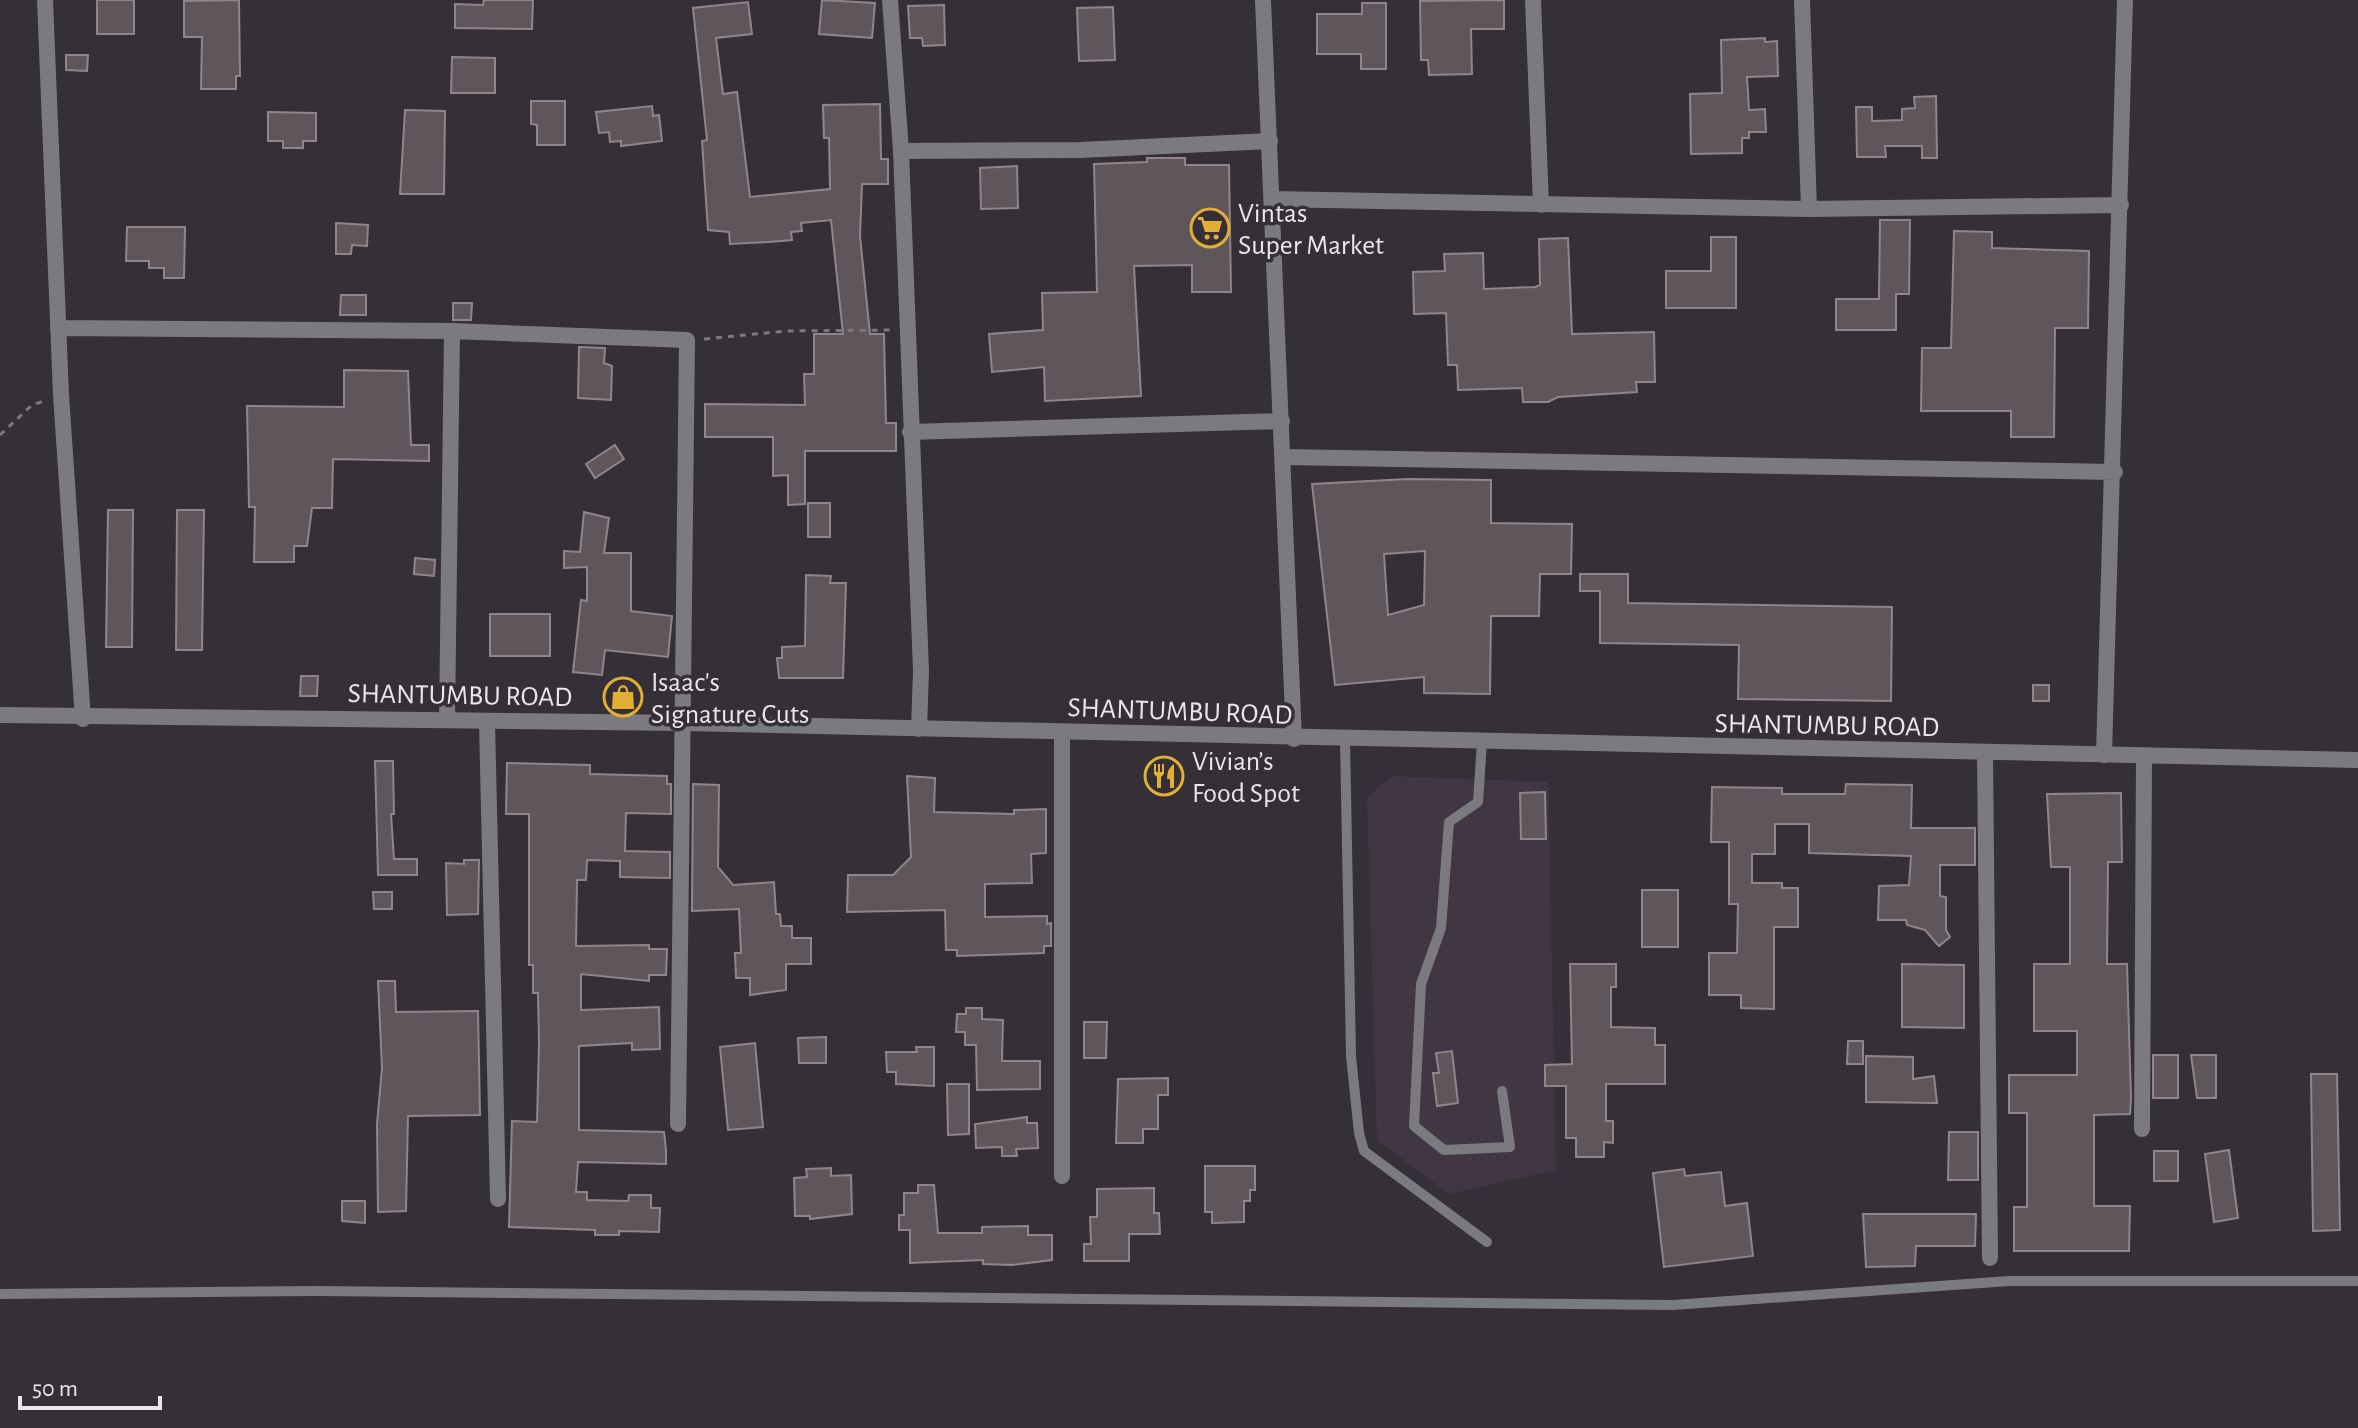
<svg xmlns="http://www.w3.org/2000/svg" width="2358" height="1428" viewBox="0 0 2358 1428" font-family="'Alegreya Sans',sans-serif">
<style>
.built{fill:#413744}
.building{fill:#5f565b;stroke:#90858b;stroke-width:2;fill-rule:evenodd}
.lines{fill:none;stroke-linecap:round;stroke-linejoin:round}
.path{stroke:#7e7980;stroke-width:3;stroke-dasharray:6 6;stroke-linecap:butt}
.service{stroke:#7b7a7f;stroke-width:10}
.minor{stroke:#7b7a7f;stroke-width:16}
.tertiary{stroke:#7b7a7f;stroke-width:16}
.labels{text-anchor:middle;stroke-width:7;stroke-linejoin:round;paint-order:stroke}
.poi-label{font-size:28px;fill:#e9e5ea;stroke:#352f37;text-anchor:start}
.street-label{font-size:28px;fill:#e9e5ea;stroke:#352f37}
</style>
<rect width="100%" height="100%" fill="#352f37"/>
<!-- built -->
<path class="built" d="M1392 776 1548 782 1556 1170 1449 1194 1377 1140 1367 798Z"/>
<!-- building -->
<path class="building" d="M97 0H134V34H97Z
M239 0 240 76H236V89H201L202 37H184V1Z
M484 0H533L532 29 455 28V4L483 5Z
M822 0 875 3 872 38 819 34Z
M1504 0V29H1471L1472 74 1429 75 1428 60H1421L1420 1Z
M748 2 752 34 716 38 723 94 737 92 750 197 830 189 829 138H824L823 105 880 104 881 159H888V184H862L860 236 870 334H884L886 423H896V451H805V504L788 505V475L773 476V437H705V404L805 405 804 374H814V334H843L831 220 801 223 802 231 791 232 792 240 769 242 730 244 729 232 708 230 702 141 707 140 693 8Z
M1362 3H1386V69H1361V54H1317V14H1362Z
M944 5 945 45 923 46 922 38H910L908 6Z
M1113 7 1115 60 1079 61 1077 8Z
M1765 38V42L1777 41 1778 76 1747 77 1749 110 1765 109 1766 132H1749V138H1742V153L1691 154 1690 94 1722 93 1721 40Z
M66 55H88L87 71 66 70Z
M452 57 495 58V93H451Z
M1936 96 1937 158H1922V146H1885L1886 157H1857L1856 107H1872V121L1902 120V109L1915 108 1914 97Z
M531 101H565V145H537V125L531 124Z
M652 106 653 116 659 115 662 141 621 146V141L610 142 609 132 599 133 596 112Z
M405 110 445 111 444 194H400Z
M268 112 316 113V141H303V148H283V141H268Z
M1147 158H1185V165H1229L1231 292H1192V265L1134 266 1141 396 1045 401 1044 367 992 372 989 334 1043 330 1042 293 1097 292 1094 164 1147 162Z
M1017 166 1018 208 981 209 980 168Z
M1880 220H1910L1909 294H1896V330H1836V299H1879Z
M336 223 368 225 367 246 352 245 351 254H336Z
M127 227H185L184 278H164V268H149V261H126Z
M1954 231 1992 232V248L2089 251 2088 328H2055L2054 437H2011V411H1921L1922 348H1951Z
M1711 237H1736V308H1666V271H1711Z
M1568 238 1572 334 1654 332 1655 382H1636L1637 392 1558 397 1548 402H1523L1522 388 1458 390 1457 365H1448L1446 313 1414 314 1413 272 1445 271 1444 254 1483 253 1484 289 1535 287 1540 285 1539 239Z
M341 295H366V315H340Z
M453 303H472L471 320H453Z
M579 347 605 348 604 363 612 366 611 400 578 398Z
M344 370 408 371 411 445H429V461L333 459 332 508H312L307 546H294V562H254L255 507H249L247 406 344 407Z
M615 445 624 459 595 478 586 464Z
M1408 479 1491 480V523L1572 524 1571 574H1540L1539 616H1491L1490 694 1424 693V677L1335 685 1312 484ZM1425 551 1424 605 1388 615 1384 554Z
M808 503H830V537H808Z
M108 510H133L132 647H106Z
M177 510H204L202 650H176Z
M584 512 609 518 604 553H631V611L672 616 668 657 605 650 602 675 573 672 581 600 587 601V567L564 568V551L580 552Z
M415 558 435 560 434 576 414 574Z
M1580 574H1628V603L1892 607 1891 701 1738 699 1739 645 1600 643V591H1580Z
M806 575 831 576 830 583H846L843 678H779L777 658H782V647L805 646Z
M490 614H550V656H490Z
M301 676H318L317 696H300Z
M2033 685H2049V701H2033Z
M375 761H393L394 814H391L394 859H417V875H378Z
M507 763 590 765V774L667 776V784H671V814L626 813 625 851 670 852V878L620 877V861L587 860 586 880H577L576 946 649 945V949H667L666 975H649V981L581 974V1010L659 1007 660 1049 632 1050V1043L579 1046V1130L664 1132 666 1150V1164L578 1162 576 1192H587V1200L628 1201 629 1195H651V1208H660L659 1232 619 1231V1235H595V1230L509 1227 512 1121 537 1122 539 1044 538 993H533V965H529V814H506Z
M907 776 935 778 934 812 1014 814V810L1046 809V853L1031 854 1032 883 985 884V917L1047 916V924L1051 923V946H1044V953L957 956V950H946L945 910 847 912 848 875H893L911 857Z
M693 784 719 785 718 867 733 885 774 882 776 914H780L781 926H792V938H811V964H786V990L750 995V978H736L735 953H741L739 909 692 911Z
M1846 784 1912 785 1911 828H1975V865H1940V896L1946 897V930L1950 937 1939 946 1925 930 1907 925 1906 920H1878L1879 886 1909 885 1911 856 1809 853V824H1775V854H1752V883H1782V888H1798V927H1774V1009L1741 1008V995H1709V953H1737L1738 904H1729V842H1711L1712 787 1782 788V794H1845Z
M1545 792 1546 839H1521L1520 793Z
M2121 793 2122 862H2108L2107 964H2127L2131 1098 2130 1114 2094 1115V1206H2130L2129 1251H2014V1207H2027V1113H2009V1075H2077V1031H2034V964H2070V867H2051L2047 794Z
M464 860H479L478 914 447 915 446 863 464 864Z
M1642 890H1678V947H1642Z
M373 892H392V909H374Z
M1570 964H1616V987H1611V1027L1655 1028V1045H1665V1084H1606V1121H1613V1143L1604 1142V1157H1576V1138H1566V1086H1545V1065L1572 1064Z
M1902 964 1964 965V1028L1902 1027Z
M378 981H395L396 1012 478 1011 480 1115 408 1116 406 1211 378 1212 377 1124 382 1068Z
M966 1008H982V1019L1003 1020 1002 1061H1040V1089L977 1090 976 1045H965V1032H956L957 1014H966Z
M1084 1022H1107L1106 1058H1084Z
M826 1037V1063H799L798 1038Z
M1848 1041H1863V1064H1847Z
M755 1043 763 1127 728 1130 720 1047Z
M916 1047H934V1086L896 1084V1072H887L886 1052H917Z
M1452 1051 1458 1103 1437 1106 1433 1073H1439L1436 1053Z
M2153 1055H2178V1098H2153Z
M2191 1055H2216V1098H2197Z
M1866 1056 1913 1057V1079L1934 1076 1937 1103 1866 1102Z
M2311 1074H2337L2340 1230 2313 1231Z
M1168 1078V1095H1158V1129H1143V1143H1116L1118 1079Z
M947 1084H969V1134L948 1135Z
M1027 1117V1123H1037L1038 1148 1016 1149 1017 1156H1002V1147L976 1148 975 1124Z
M1949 1132H1978V1180H1948Z
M2229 1150 2238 1218 2214 1222 2205 1154Z
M2154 1151H2178V1181H2154Z
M1205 1166H1255V1190H1250V1201H1244V1222L1212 1223V1212H1205Z
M831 1168V1176L851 1175 852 1214 810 1219V1216H795L794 1178 807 1177 806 1169Z
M1684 1169 1685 1176 1721 1172 1725 1206 1747 1203 1753 1256 1664 1267 1653 1173Z
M918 1185H934L938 1233H982V1227L1028 1226V1235H1052V1260L1012 1265 983 1264V1260L910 1263V1230H899V1215H904V1193H918Z
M1154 1188V1213H1159L1160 1234H1129V1261H1084V1244H1091L1090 1217H1097V1189Z
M342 1201H365V1223L342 1221Z
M1863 1214H1976L1975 1246H1916L1915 1266 1866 1267Z"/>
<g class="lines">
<!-- path -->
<path class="path" d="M704 339 786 331 892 330
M0 435 32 405 44 401"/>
<!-- service -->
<path class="service" d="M1345 740 1351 1056 1359 1133 1364 1151 1487 1242
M1482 742 1478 802 1449 822 1441 928 1421 984 1414 1126 1444 1150 1510 1147 1502 1091
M0 1294 317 1291 1673 1305 2009 1281H2358"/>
<!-- minor -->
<path class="minor" d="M45 0 61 395 83 719
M890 0 901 151 921 671 919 729
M1263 0 1294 739
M1533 0 1541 205
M1802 0 1809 209
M901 151 1080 150 1270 141
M1273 199 1809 209 2121 205
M58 328 452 331 687 340 678 1124
M910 432 1282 421
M1284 457 2115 472
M447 720 452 331
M487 722 498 1199
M1062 732V1176
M1985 754 1990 1258
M2104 755 2125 0
M2142 1129 2144 758"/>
<!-- tertiary -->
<path class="tertiary" d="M0 715 684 723 2358 760"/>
</g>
<!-- icons -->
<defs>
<symbol id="supermarket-ring" viewBox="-11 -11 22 22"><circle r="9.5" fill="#352f37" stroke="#e2af34" stroke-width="1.5"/><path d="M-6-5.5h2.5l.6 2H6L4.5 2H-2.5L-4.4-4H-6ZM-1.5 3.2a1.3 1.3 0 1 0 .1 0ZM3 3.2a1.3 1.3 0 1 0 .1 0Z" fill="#e2af34"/></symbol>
<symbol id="shop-ring" viewBox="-11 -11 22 22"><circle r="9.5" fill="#352f37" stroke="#e2af34" stroke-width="1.5"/><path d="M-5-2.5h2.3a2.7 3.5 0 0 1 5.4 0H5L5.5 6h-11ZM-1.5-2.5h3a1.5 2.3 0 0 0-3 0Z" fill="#e2af34"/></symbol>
<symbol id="restaurant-ring" viewBox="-11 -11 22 22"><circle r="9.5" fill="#352f37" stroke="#e2af34" stroke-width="1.5"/><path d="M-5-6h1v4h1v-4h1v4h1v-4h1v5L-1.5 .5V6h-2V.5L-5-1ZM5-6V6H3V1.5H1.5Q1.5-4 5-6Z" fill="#e2af34"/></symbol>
</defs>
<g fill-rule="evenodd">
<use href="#supermarket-ring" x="1188" y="206" width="44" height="44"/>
<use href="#shop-ring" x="601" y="675" width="44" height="44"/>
<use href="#restaurant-ring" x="1142" y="754" width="44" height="44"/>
</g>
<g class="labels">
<!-- poi labels -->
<g class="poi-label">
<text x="1238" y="222">Vintas<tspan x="1238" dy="32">Super Market</tspan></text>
<text x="651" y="691">Isaac's<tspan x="651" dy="32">Signature Cuts</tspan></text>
<text x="1192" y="770">Vivian’s<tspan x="1192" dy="32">Food Spot</tspan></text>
</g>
<!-- street labels -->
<g class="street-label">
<text transform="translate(460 694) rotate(1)" y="10">SHANTUMBU ROAD</text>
<text transform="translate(1180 710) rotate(2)" y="10">SHANTUMBU ROAD</text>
<text transform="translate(1827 724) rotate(1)" y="10">SHANTUMBU ROAD</text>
</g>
</g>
<!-- scale -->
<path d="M20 1396v12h140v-12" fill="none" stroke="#e9e5ea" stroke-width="4"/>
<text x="32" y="1396" font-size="24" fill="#e9e5ea" stroke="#352f37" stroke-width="6" paint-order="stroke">50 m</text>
</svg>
